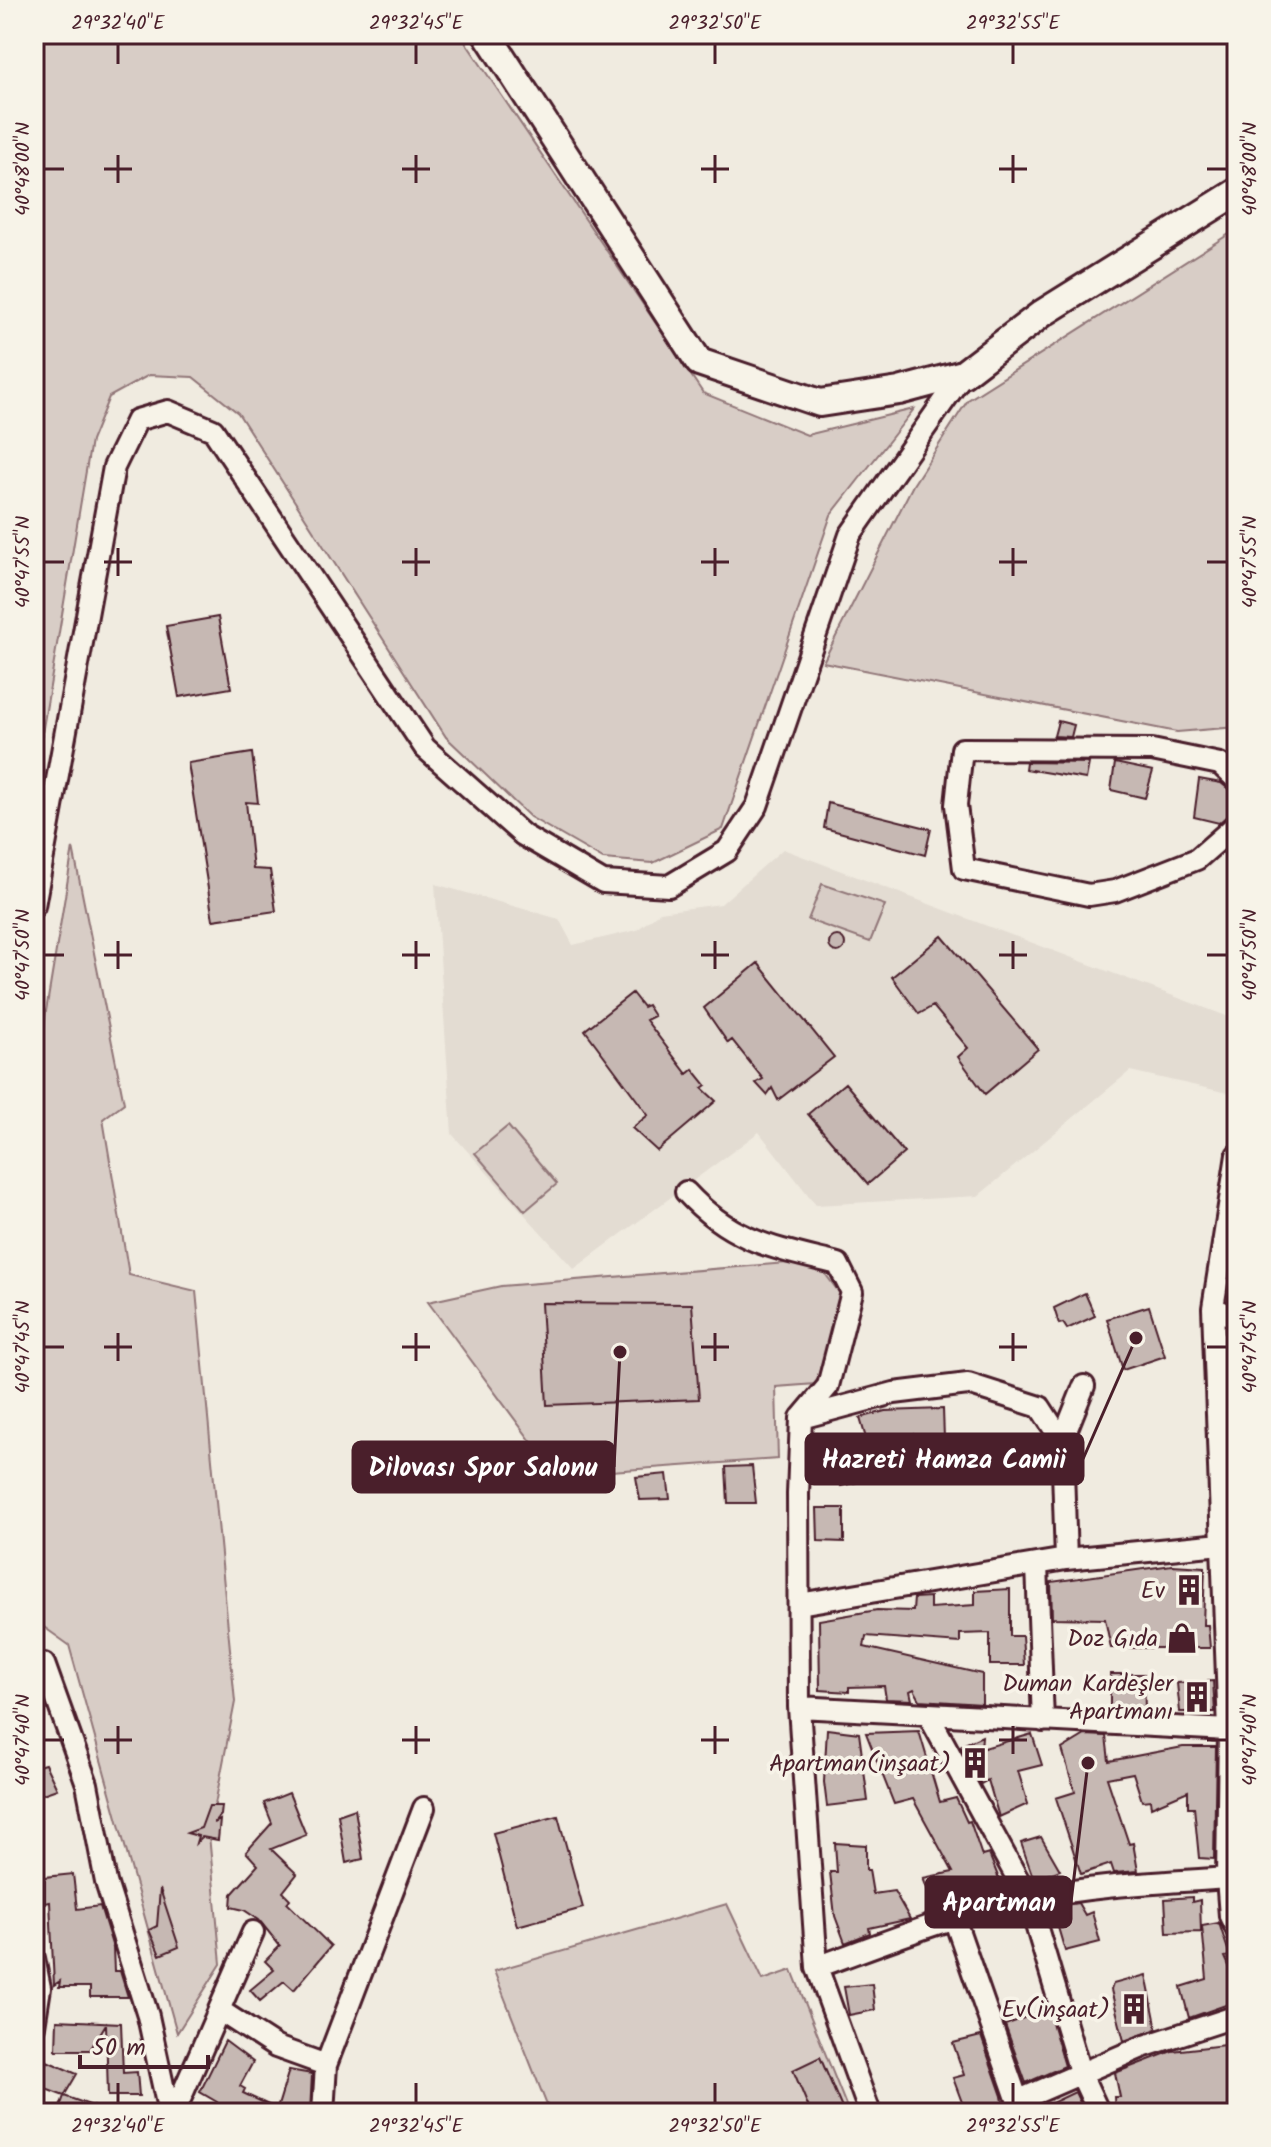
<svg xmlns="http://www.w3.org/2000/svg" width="1271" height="2147" viewBox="0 0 1271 2147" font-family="Kalam,sans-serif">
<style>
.built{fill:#e3dcd2}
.green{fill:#d8cdc6;stroke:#917678;stroke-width:2}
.building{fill:#c6b8b3;stroke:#4a1f2b;stroke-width:2}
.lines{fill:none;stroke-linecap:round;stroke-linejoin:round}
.minor-casing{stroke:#4a1f2b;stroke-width:26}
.major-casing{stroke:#4a1f2b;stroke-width:32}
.minor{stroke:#f7f3e8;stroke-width:20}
.major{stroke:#f7f3e8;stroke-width:26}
.ticks{fill:none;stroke:#4a1f2b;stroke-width:3}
.labels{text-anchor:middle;stroke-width:7;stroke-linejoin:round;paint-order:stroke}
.poi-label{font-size:24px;fill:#4a1f2b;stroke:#f7f3e8;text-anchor:end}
.leader{fill:none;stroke:#4a1f2b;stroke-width:3}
.callout-dot{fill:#4a1f2b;stroke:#f7f3e8;stroke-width:3}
.callout{fill:#4a1f2b;stroke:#4a1f2b;stroke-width:3}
.callout-label{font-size:26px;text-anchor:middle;font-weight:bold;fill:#fff}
.neatline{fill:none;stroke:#4a1f2b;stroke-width:3}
.ticks-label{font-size:20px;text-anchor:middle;fill:#4a1f2b}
</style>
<rect width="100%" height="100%" fill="#f0ebe0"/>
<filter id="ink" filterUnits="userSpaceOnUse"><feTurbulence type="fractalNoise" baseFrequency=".0125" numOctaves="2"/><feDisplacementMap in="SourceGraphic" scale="16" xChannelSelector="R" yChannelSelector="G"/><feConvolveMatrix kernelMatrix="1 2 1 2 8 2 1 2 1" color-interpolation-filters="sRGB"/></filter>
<g filter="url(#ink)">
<!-- built -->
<path class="built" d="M783 849 1237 1020 1228 1093 1130 1071 978 1196 816 1205 759 1132 574 1269 452 1134 435 884 559 919 573 945 637 930 660 912 721 904Z"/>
<!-- green -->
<path class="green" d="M34 34H460L703 393 807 435 914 409 831 515 723 829 653 863 603 859 530 817 446 737 238 413 193 377 149 375 109 397 91 441 34 782Z
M1237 229V727L1177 732 823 662 913 485 968 400Z
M73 848 124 1103 103 1119 129 1275 196 1291 235 1702 209 1835 221 1964 177 2033 69 1645 34 1620V1115L46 1011Z
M822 884 885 905 870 942 808 920Z
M508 1126 557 1184 525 1211 475 1153Z
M787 1263 823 1271 841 1295 816 1384 776 1387 778 1459 556 1475 428 1302 501 1286Z
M727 1904 763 1980 792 1970 849 2113H550L494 1971Z"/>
<!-- building -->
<path class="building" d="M218 617 231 688 179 697 166 626Z
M1058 721 1074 725 1071 737 1054 736Z
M252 753 258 803 246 802 253 869 270 870 276 911 213 920 188 763Z
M1026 762 1089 763 1086 779 1025 769Z
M1115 763 1153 771 1145 798 1111 790Z
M1199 779 1221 783 1231 791 1229 814 1219 823 1194 817Z
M828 803 931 829 925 855 824 828Z
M829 944a8 8 0 1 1 16 0a8 8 0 1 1-16 0Z
M942 936 1038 1049 985 1094 958 1057 968 1048 933 1006 919 1014 892 977Z
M758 963 834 1057 778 1100 772 1088 767 1095 756 1083 763 1079 732 1040 728 1043 704 1008Z
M632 993 643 1007 647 1005 654 1016 646 1020 687 1074 693 1069 706 1085 702 1088 716 1101 657 1151 632 1128 648 1115 585 1030Z
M845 1083 904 1153 868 1184 808 1114Z
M1085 1293 1095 1316 1067 1329 1063 1323 1059 1324 1054 1308Z
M541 1303 692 1304 699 1399 547 1405Z
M1149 1306 1165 1356 1123 1370 1107 1319Z
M943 1409 944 1439H914L913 1434 868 1445 860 1418 885 1411Z
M865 1442 877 1477 841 1486 830 1452Z
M752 1466 756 1503H728L726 1467Z
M667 1474 670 1499 640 1500 636 1477Z
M817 1508H844V1542L818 1541Z
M1172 1565 1205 1567 1203 1625H1208L1210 1648H1111L1105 1619 1052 1618 1051 1582Z
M1010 1589V1636H1022L1024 1665H990V1633L960 1634V1643L866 1636 864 1647 982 1674V1704L920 1700 914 1689 910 1691 912 1700 886 1699 884 1686 849 1687V1692L820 1690 819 1620 877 1610 913 1611 914 1598 930 1597V1608L975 1605V1591Z
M1110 1674H1144L1145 1710 1110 1709Z
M1213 1681 1215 1712H1180L1177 1683Z
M827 1729 859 1733 868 1801 827 1806 824 1782Z
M919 1731 940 1802 956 1798 967 1822 970 1821 982 1856 989 1854 1004 1891 975 1898 972 1895 936 1911 923 1878 953 1872 913 1799 894 1804 866 1733Z
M1032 1734 1042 1765 1018 1771 1028 1804 999 1817 988 1780 981 1784 960 1746 982 1736 981 1749Z
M1085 1735 1106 1736 1109 1761 1183 1747H1216L1214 1859 1199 1858 1194 1807H1188V1791L1151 1807 1150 1800 1142 1801 1133 1773 1107 1778 1129 1844 1133 1843 1138 1871 1114 1873 1111 1864 1081 1874 1056 1798 1075 1792 1062 1749Z
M45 1764 57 1789 34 1797V1767Z
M289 1793 306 1835 271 1849 297 1874 283 1892 290 1899 287 1903 331 1946 294 1990 284 1981 260 2001 250 1990 274 1970 265 1961 280 1946 259 1920 244 1910 231 1907 232 1894 258 1865 246 1852 272 1823 264 1803Z
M209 1806H222L221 1815 214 1823 220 1820 218 1840 202 1837 196 1843 198 1836 187 1833 201 1828Z
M355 1809 363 1859 346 1863 338 1815Z
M558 1816 583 1908 517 1926 493 1833Z
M1041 1837 1060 1870 1034 1880 1021 1843Z
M835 1843 866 1845V1870H869L873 1894 894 1891 910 1919 869 1928 870 1933 845 1943 835 1916 830 1872H837Z
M73 1874 77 1909 100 1906 113 1948 114 1971H120L128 1997H90V1987H59L60 1981 54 1985 50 1902 45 1903V1877Z
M160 1889 179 1947 160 1955 149 1930 157 1926Z
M1192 1897V1902L1200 1900 1201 1932 1167 1933 1165 1899Z
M1078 1903 1085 1915 1092 1912 1100 1942 1065 1951 1052 1907Z
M1219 1923 1230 1956 1225 1957 1237 1984V2001L1189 2018 1181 1987 1207 1979 1202 1926Z
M1146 1975 1157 2029 1124 2041 1111 1990 1113 1984Z
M872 1984 875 2010 849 2015 844 1987Z
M1048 2009 1065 2066 1026 2083 1005 2025Z
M57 2020 121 2023 123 2073 137 2072 139 2096H108L106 2024 90 2050H56Z
M981 2036 1002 2096 1005 2113H966L953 2078 964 2075 953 2043Z
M225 2041 253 2062 240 2086 245 2089 243 2093 277 2109 289 2070 312 2074 310 2113H210L217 2102 200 2092Z
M1233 2044 1237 2113H1115L1114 2097H1120L1115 2073 1172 2051Z
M820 2057 844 2113H811L793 2070Z
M47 2061 77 2074 64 2096 35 2085Z
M1075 2092 1085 2113H1035V2111Z
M64 2096 107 2111 106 2113H58Z"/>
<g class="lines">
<defs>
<path id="minor" d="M1237 780 1220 764 1152 750 962 749 956 805 964 869 1089 895 1115 891 1197 859 1237 824
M34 906 114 467 137 420 168 411 213 430 425 748 523 835 603 882 669 886 727 851 757 806 850 535 963 374
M1237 1155 1213 1308 1229 1730 1227 1878 1230 1916 1237 1930
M686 1192C732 1242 774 1248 838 1264L852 1292 828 1386 801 1418
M1213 1308 1237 1318
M1066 1559 1062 1441 1084 1386
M1037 1565 1043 1721
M799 1604 1066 1559 1221 1544
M44 1664 87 1784 106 1882 148 2016 169 2113
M799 1707 1229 1730
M929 1716 1028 1898 1080 2072 1099 2113
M954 1918 1022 2113
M34 1958 40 1988 34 2026
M817 1967C886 1942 955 1914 1027 1899 1092 1885 1160 1883 1227 1878
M219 2010 276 2047 326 2065 323 2113
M326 2065 424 1808
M1017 2101 1142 2047 1237 2016
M174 2113 253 1932
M870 2113 817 1967 799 1707 798 1494 801 1418 894 1393 968 1384 1040 1407 1062 1441"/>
<path id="major" d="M487 34 699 362 820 403 899 391 963 374 1043 313 1237 192"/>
</defs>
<!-- minor casing -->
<use href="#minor" class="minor-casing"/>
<!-- major casing -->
<use href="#major" class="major-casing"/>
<!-- minor -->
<use href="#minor" class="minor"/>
<!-- major -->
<use href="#major" class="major"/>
</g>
</g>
<!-- ticks -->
<path class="ticks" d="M118 44V64M416 44V64M715 44V64M1013 44V64M118 155V183M416 155V183M715 155V183M1013 155V183M44 169H64M104 169H132M402 169H430M701 169H729M999 169H1027M1207 169H1227M118 548V576M416 548V576M715 548V576M1013 548V576M44 562H64M104 562H132M402 562H430M701 562H729M999 562H1027M1207 562H1227M118 941V969M416 941V969M715 941V969M1013 941V969M44 955H64M104 955H132M402 955H430M701 955H729M999 955H1027M1207 955H1227M118 1333V1361M416 1333V1361M715 1333V1361M1013 1333V1361M44 1347H64M104 1347H132M402 1347H430M701 1347H729M999 1347H1027M1207 1347H1227M118 1726V1754M416 1726V1754M715 1726V1754M1013 1726V1754M44 1740H64M104 1740H132M402 1740H430M701 1740H729M999 1740H1027M1207 1740H1227M118 2083V2103M416 2083V2103M715 2083V2103M1013 2083V2103"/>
<!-- icons -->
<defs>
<symbol id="building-bare" viewBox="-9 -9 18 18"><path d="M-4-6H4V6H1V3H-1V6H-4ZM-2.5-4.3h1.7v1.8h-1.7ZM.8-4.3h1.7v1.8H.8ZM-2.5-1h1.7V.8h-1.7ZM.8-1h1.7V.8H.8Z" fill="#4a1f2b" stroke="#f7f3e8" stroke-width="2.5" paint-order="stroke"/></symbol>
<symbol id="shop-bare" viewBox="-9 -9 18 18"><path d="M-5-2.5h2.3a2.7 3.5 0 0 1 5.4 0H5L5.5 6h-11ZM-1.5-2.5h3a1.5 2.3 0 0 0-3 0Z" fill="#4a1f2b" stroke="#f7f3e8" stroke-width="2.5" paint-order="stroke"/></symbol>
</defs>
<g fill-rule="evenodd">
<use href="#building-bare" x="1167" y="1568" width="44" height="44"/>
<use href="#shop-bare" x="1160" y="1616" width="44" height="44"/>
<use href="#building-bare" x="1175" y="1675" width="44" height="44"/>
<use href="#building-bare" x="953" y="1741" width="44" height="44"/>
<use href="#building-bare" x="1112" y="1987" width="44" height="44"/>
</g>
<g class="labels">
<!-- poi labels -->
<g class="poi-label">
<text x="1165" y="1598">Ev</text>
<text x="1158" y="1646">Doz Gıda</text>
<text x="1173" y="1691">Duman Kardeşler<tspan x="1173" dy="28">Apartmanı</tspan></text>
<text x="951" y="1771">Apartman(inşaat)</text>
<text x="1110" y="2017">Ev(inşaat)</text>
</g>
</g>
<!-- callouts -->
<path class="leader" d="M1136 1338L1083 1459M620 1352L614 1467M1088 1763L1071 1902"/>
<g class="callout-dot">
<circle cx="1136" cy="1338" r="8"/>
<circle cx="620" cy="1352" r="8"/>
<circle cx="1088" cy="1763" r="8"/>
</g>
<g class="callout">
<rect x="806" y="1434" width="277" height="50" rx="8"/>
<rect x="353" y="1442" width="261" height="50" rx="8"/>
<rect x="926" y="1877" width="145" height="50" rx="8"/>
</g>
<g class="callout-label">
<text x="944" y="1468">Hazreti Hamza Camii</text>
<text x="483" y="1476">Dilovası Spor Salonu</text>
<text x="999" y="1911">Apartman</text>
</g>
<!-- margin -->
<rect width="1271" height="2147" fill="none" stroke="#f7f3e8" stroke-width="88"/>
<!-- scale -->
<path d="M80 2055v12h128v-12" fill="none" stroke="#4a1f2b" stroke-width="4"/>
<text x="92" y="2055" font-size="24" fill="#4a1f2b" stroke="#f7f3e8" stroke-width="6" paint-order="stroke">50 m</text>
<rect x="44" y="44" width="1183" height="2059" class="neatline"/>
<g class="ticks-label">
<text x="118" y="29">29°32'40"E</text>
<text x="416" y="29">29°32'45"E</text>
<text x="715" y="29">29°32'50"E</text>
<text x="1013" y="29">29°32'55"E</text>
<text transform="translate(22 169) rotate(-90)" y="7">40°48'00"N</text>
<text transform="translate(1249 169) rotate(-90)" y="7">40°48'00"N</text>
<text transform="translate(22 562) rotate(-90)" y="7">40°47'55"N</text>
<text transform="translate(1249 562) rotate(-90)" y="7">40°47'55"N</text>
<text transform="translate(22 955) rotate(-90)" y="7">40°47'50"N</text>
<text transform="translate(1249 955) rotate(-90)" y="7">40°47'50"N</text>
<text transform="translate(22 1347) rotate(-90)" y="7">40°47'45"N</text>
<text transform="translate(1249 1347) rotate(-90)" y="7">40°47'45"N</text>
<text transform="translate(22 1740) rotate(-90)" y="7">40°47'40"N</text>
<text transform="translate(1249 1740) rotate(-90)" y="7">40°47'40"N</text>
<text x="118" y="2132">29°32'40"E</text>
<text x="416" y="2132">29°32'45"E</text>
<text x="715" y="2132">29°32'50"E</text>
<text x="1013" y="2132">29°32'55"E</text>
</g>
</svg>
